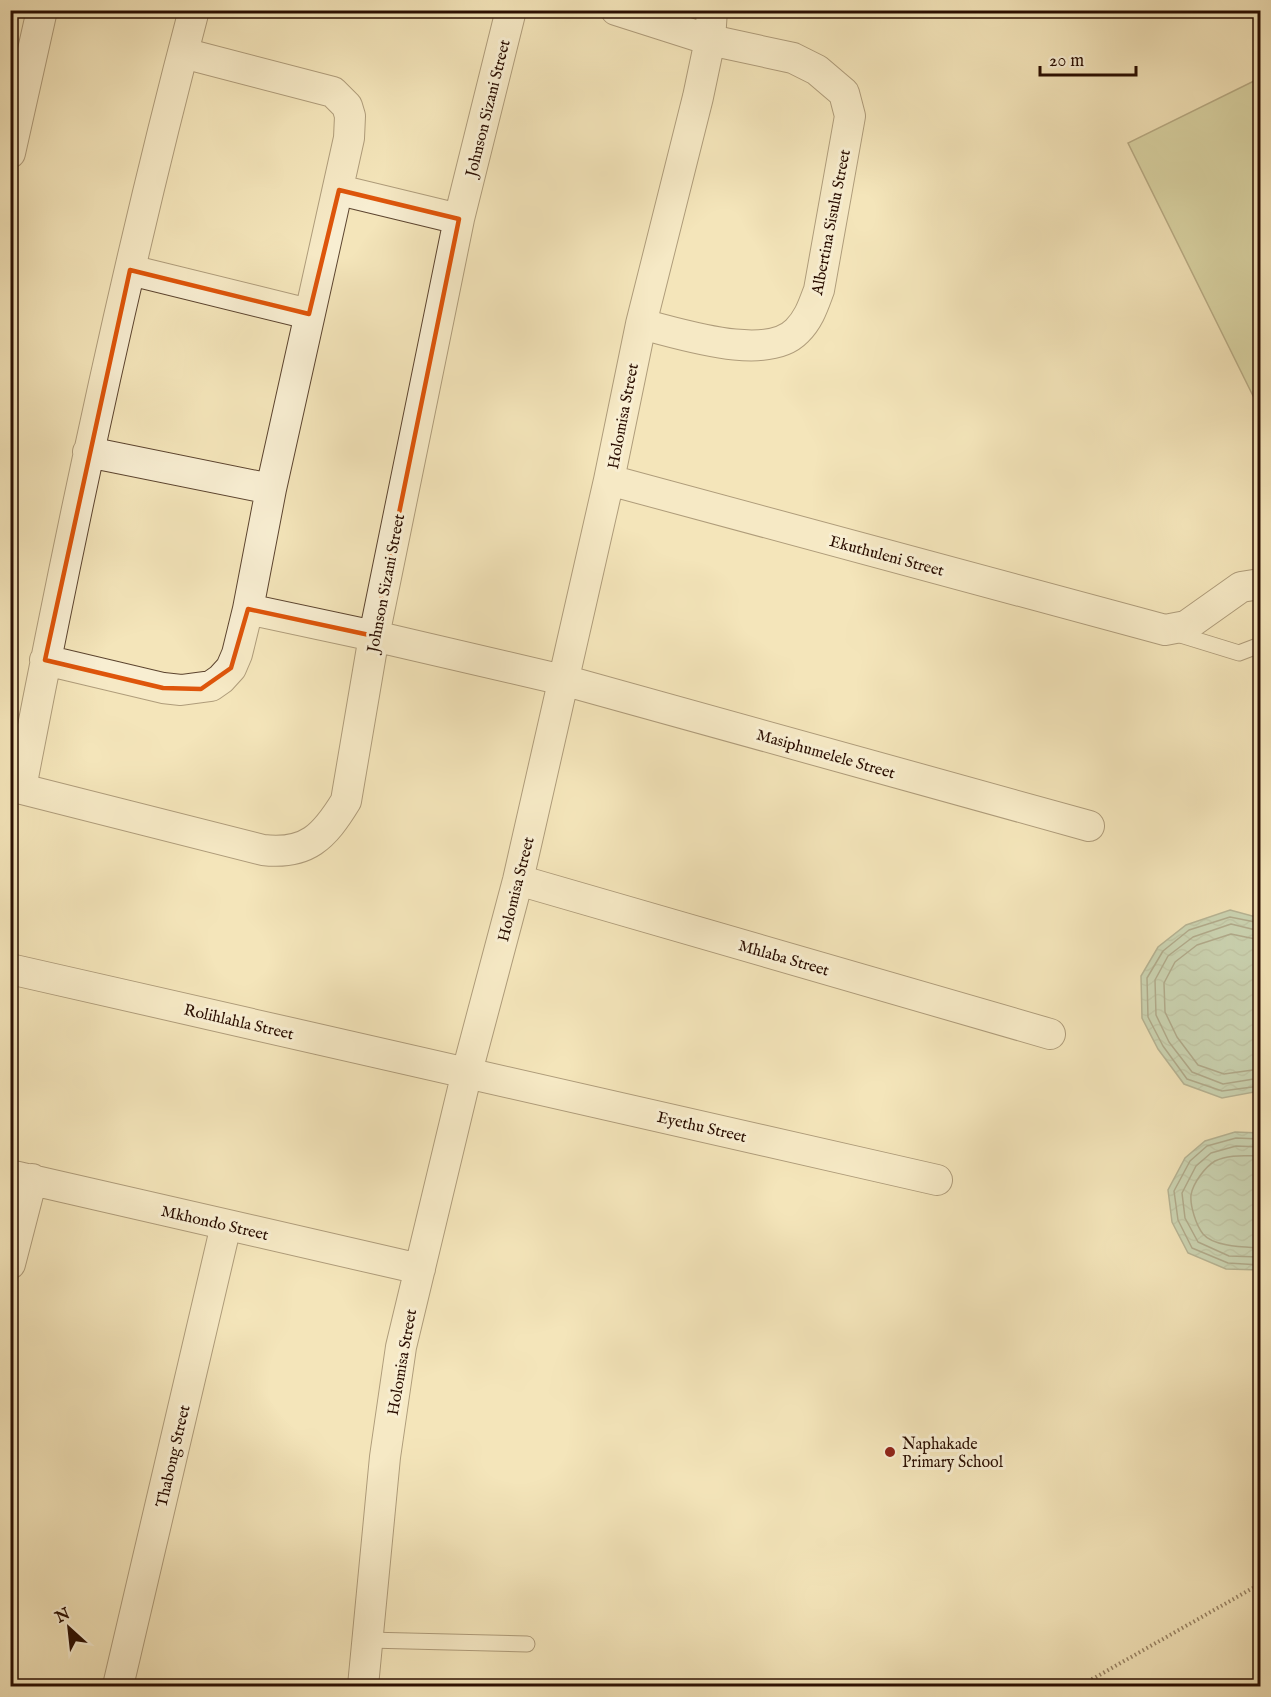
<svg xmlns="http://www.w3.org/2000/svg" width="1271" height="1697" viewBox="0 0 1271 1697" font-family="'IM FELL English',serif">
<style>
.green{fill:#bcc48f;stroke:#736948;stroke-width:1.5}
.water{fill:url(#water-waves);stroke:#6e7967;stroke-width:1.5}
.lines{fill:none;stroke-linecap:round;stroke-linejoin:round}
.shore{stroke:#636756;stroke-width:1.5}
.lane-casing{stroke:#5c442f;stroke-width:17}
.street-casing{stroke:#5c442f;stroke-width:32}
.path{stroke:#2a0e01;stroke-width:4;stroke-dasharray:1.5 3;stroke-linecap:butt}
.lane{stroke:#f8eed2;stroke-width:15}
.street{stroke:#f8eed2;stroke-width:30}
.marked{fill:none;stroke:#de550b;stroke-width:4.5;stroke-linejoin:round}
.poi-dot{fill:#8f2418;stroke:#f8eed2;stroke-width:2}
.labels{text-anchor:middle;stroke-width:6;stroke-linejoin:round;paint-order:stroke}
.street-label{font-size:16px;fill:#2a0e01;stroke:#f8eed2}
.poi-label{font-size:16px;fill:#2a0e01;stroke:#f8eed2;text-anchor:start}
</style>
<defs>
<pattern id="water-waves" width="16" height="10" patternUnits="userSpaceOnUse" patternTransform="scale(1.5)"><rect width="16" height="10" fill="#9cc0ab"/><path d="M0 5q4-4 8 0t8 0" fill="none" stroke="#87a491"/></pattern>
</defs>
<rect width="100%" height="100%" fill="#f4e5ba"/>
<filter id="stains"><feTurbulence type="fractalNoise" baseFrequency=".00333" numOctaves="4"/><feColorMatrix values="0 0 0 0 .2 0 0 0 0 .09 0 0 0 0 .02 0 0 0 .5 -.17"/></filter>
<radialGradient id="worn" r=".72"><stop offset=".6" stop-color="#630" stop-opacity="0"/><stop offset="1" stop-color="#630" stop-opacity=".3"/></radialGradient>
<!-- green -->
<path class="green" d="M1260 78V410L1128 143Z"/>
<!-- water -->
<path class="water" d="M1230 910 1260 918V1091L1222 1098 1184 1084 1158 1049 1142 1018 1141 976 1158 947 1186 925Z
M1235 1132 1260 1133V1270L1226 1269 1188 1253 1172 1222 1168 1190 1185 1158 1205 1141Z"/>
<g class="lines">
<!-- shore -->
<path class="shore" d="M1260 923 1230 917 1189 930 1163 951 1147 978 1148 1017 1163 1046 1187 1079 1222 1091 1260 1086
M1260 931 1231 924 1193 937 1168 956 1155 980 1156 1015 1169 1042 1192 1072 1223 1084 1260 1078
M1260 940 1231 934 1197 945 1175 962 1164 983 1165 1012 1177 1037 1198 1065 1224 1074 1260 1069
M1260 1139 1236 1138 1207 1146 1190 1161 1174 1191 1178 1220 1192 1248 1228 1263 1260 1265
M1260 1147 1236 1146 1211 1153 1196 1166 1182 1193 1185 1218 1198 1242 1229 1256 1260 1257
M1260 1156C1245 1156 1229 1154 1215 1161 1205 1167 1193 1183 1191 1195 1190 1206 1196 1225 1203 1234 1214 1247 1245 1247 1260 1248"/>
<defs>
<path id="lane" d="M1174 633 1239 653 1260 645
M368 1640 527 1644"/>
<path id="street" d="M616 10 710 40 793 58 817 70 844 93 850 116 819 290C813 306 809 319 797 331 766 363 679 333 641 324
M10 153 42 10
M339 190 459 219
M130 270 309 314
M88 452 271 489
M609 480 1165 630 1186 626 1241 587 1260 584
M248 609 374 636 563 680 1089 826
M45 660 163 688 181 690 211 686 221 679 231 668 237 654 248 609 271 489 349 138 350 116 347 106 333 92 183 53
M10 786 263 850C307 855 324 837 346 801L374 636 459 219 511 10
M21 788C71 527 126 267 194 10
M518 880 1050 1034
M10 969 937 1180
M10 1175 420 1269
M10 1264 32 1179
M118 1686 226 1225
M363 1686 385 1457 401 1347 467 1072 518 880 609 480 641 324 698 97 710 40 712 10"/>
</defs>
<!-- lane casing -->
<use href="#lane" class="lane-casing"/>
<!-- street casing -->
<use href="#street" class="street-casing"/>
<!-- path -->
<path class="path" d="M1080 1686 1260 1584"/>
<!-- lane -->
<use href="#lane" class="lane"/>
<!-- street -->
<use href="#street" class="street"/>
</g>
<!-- marked area -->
<path d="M0 0H1271V1697H0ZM339 190 459 219 374 636 248 609 231 668 201 689 163 688 45 660 130 270 309 314Z" fill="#f4e5ba" fill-opacity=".55" fill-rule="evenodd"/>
<path class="marked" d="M339 190 459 219 374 636 248 609 231 668 201 689 163 688 45 660 130 270 309 314Z"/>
<!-- markers -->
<circle class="poi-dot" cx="890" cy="1452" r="6"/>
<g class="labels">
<!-- street labels -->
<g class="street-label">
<text transform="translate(487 108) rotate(-76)" y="6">Johnson Sizani Street</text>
<text transform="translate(830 222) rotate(-79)" y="6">Albertina Sisulu Street</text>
<text transform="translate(622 416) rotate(-79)" y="6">Holomisa Street</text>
<text transform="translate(887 555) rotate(15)" y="6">Ekuthuleni Street</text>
<text transform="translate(385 583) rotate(-79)" y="6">Johnson Sizani Street</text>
<text transform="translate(826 753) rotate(16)" y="6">Masiphumelele Street</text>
<text transform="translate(515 889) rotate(-76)" y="6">Holomisa Street</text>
<text transform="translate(784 957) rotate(16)" y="6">Mhlaba Street</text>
<text transform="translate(239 1021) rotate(13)" y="6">Rolihlahla Street</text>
<text transform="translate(702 1126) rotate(13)" y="6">Eyethu Street</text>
<text transform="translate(215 1222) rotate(13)" y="6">Mkhondo Street</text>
<text transform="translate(401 1362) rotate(-80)" y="6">Holomisa Street</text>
<text transform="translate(172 1456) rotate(-77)" y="6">Thabong Street</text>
</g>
<!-- poi labels -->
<g class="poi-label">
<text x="902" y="1449">Naphakade<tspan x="902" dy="18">Primary School</tspan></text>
</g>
</g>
<!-- margin -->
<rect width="1271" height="1697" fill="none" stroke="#f4e5ba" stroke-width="36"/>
<rect x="12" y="12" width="1247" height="1673" fill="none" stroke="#2a0e01" stroke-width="3"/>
<rect x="18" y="18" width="1235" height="1661" fill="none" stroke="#2a0e01" stroke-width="1.5"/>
<!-- north arrow -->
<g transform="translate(69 1628) rotate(333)" stroke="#f8eed2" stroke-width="4.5" paint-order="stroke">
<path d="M0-4.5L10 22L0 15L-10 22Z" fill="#2a0e01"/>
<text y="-9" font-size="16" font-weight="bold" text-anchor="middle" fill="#2a0e01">N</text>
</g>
<!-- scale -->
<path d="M1040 66v9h96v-9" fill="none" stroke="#2a0e01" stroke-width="3"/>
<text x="1049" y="66" font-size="18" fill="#2a0e01" stroke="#f8eed2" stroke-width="4.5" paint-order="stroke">20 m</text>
<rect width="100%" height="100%" filter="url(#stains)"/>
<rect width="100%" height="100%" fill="url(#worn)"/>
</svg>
